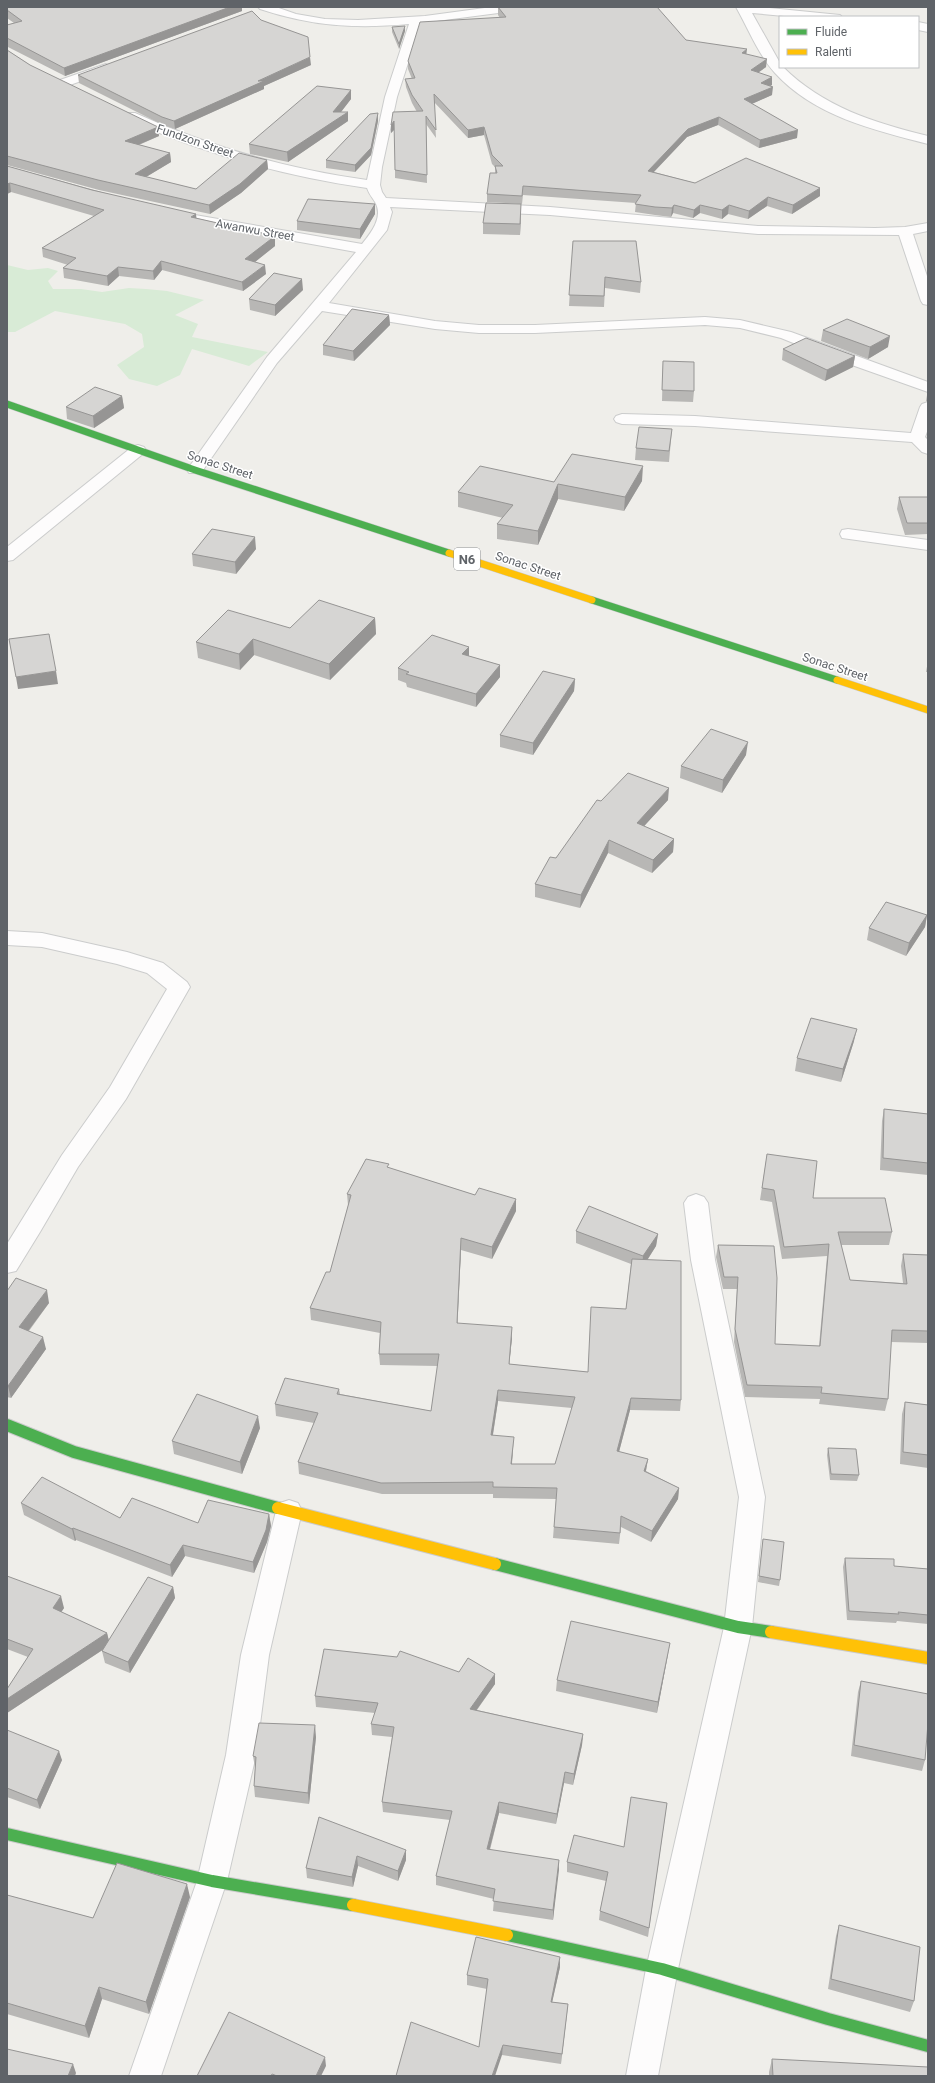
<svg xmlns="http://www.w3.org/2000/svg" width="935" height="2083" viewBox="0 0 935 2083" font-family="Roboto,sans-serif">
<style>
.green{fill:#d8ebd6}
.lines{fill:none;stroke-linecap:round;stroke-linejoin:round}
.street-casing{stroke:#cbcccc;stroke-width:2}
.fast-far1-casing{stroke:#cacacb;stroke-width:8}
.fast-casing{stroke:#cacacb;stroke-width:14}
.slow-far1-casing{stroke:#cacacb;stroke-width:8}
.slow-casing{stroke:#cacacb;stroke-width:14}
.street{fill:#fdfcfc;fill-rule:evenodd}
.fast-far1{stroke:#4caf50;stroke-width:7}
.fast{stroke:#4caf50;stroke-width:12}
.slow-far1{stroke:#ffc107;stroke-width:7}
.slow{stroke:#ffc107;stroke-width:12}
.wall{fill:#b8b7b5;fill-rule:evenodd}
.shaded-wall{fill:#969594}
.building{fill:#d6d5d3;stroke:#969594;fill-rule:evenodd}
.labels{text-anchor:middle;stroke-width:3;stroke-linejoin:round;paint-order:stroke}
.far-street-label{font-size:12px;fill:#5f6368;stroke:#fff}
.shield{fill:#fff;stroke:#8f9295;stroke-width:1}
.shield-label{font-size:13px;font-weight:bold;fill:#5f6368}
</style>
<rect width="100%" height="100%" fill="#efeeea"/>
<!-- green -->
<path class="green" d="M7 265 28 270 48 268 58 271 48 281 53 289H81L102 292 129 288 146 289 167 291 204 300 175 315 198 324 192 337 268 352 249 366 192 349 180 375 157 386 129 379 117 365 144 347 142 334 125 324 55 311 15 332H7Z"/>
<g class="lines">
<defs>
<path id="street" d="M258 7H276L296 14 325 19 358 20 425 16 492 7H527L521 10 421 23 397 97 382 167 380 185 382 192 386 198 550 207 758 226 875 228 905 227 928 223V231L913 234 928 279V305L923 304 921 301 899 235 758 234 550 215 390 207 392 212 387 230 329 303 435 321 479 325H535L705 317 740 320 791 332 928 382V392L818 353 781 338 740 328 705 325 535 333H479L435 329 322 311 277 363 201 473H189L187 470 267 357 356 252 195 223 190 222 188 219 190 216 195 215 362 244C371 233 384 217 375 202 372 197 369 194 367 188 283 176 204 154 127 119L125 116 127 113H135C210 147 286 169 367 180L385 97 409 24C355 29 311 26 260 9Z
M736 7H760L840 15 842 17H795L752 13 780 63V67H783C823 107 875 123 928 136V144C874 130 814 116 775 73 758 54 748 28 736 7Z
M918 22 928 24V32L918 30Z
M106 64 112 68 110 71 64 87 58 83 60 80Z
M928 402V429L925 437 928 440V454L922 452 912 442 695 426 622 424 616 422 614 419 616 416 622 414 695 416 911 433 920 407 922 404Z
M138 445 144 447 146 450 144 453 13 560 7 561V547L132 447Z
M848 529 928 540V550L842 538 840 534 842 530Z
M7 931 42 933 127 952 163 963 187 982 190 987 126 1099 78 1167 40 1232 16 1271 7 1273V1244L62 1155 110 1087 167 989 147 973 117 964 42 947 7 945Z
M696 1194 704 1197 708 1203 715 1260 765 1497 752 1627 678 1969 658 2076H626L646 1969 724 1627 739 1497 691 1260 684 1203 688 1197Z
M289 1500 298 1503 302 1511 269 1655 256 1755 227 1881 161 2076H129L197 1881 226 1755 241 1655 276 1511 280 1503Z"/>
<path id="fast-far1" d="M7 404 195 470 449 553
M592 600 837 680"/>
<path id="fast" d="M7 1425 74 1452 278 1508
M495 1564 738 1627 771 1632
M7 1834 212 1881 353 1905
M507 1935 662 1969 828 2019 928 2046"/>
<path id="slow-far1" d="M449 553 592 600
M837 680 928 710"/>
<path id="slow" d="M278 1508 495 1564
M771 1632 928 1658
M353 1905 507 1935"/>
</defs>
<!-- street casing -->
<use href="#street" class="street-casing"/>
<!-- fast-far1 casing -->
<use href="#fast-far1" class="fast-far1-casing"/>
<!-- fast casing -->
<use href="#fast" class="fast-casing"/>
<!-- slow-far1 casing -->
<use href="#slow-far1" class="slow-far1-casing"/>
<!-- slow casing -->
<use href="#slow" class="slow-casing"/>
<!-- street -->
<use href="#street" class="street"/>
<!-- fast-far1 -->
<use href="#fast-far1" class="fast-far1"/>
<!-- fast -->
<use href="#fast" class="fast"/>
<!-- slow-far1 -->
<use href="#slow-far1" class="slow-far1"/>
<!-- slow -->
<use href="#slow" class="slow"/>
</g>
<!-- wall -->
<path class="wall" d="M7 7H242V11L65 76 8 47H7V25L14 23 7 18Z
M498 7 686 40 746 54 766 67 758 73 772 77V85L770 86 772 95 751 104 797 138 759 148 718 125 687 137 654 172 695 183 820 196 792 214 767 206 748 219 728 214 722 219 700 213 693 218 673 213 671 217 655 215 635 212 636 203 523 195 522 204 487 202V194L495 173V167L492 164 484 135 468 138 434 102 436 138 426 124 427 183 395 178V129L391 133V125L417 112 412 103 406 87 405 79H412L408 69V61L500 18 498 15Z
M392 27 405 31 399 49 392 32Z
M7 50 30 65 159 136 139 145 170 153 171 162 146 177 196 189 267 160 268 169 241 193 210 214 99 190 7 165Z
M311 65 264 86V89L175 129 163 125 79 83 78 75Z
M351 90V99L341 112 348 121 288 162 250 154 249 144Z
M378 113V121L371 155 355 172 326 168V160Z
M7 166 196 218 275 236V246L255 262 266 274 243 291 162 270 154 280 119 276 108 286 64 278 63 268 68 265 43 257 42 248 94 216 11 192 7 194Z
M375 204V214L360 239 297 230V221Z
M521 204 520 235 483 234V223Z
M573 241 641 282 640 293 605 288 604 307 569 306Z
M303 290 275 316 250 310 249 299Z
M389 315 390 325 354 361 323 355V345Z
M823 330 888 347 868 359 821 341Z
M783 349 855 356 853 367 825 381 782 360Z
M663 361 694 391 693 402 662 401Z
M928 389V402L926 401Z
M122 396 124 408 94 428 67 419 66 407Z
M672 429 669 462 635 460 636 448Z
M642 481 624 511 558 499 538 545 497 539V524L503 518 458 507V492L554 482Z
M899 497H928V534L905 535 897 509Z
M256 549 236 574 193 566 192 554Z
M375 618 376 634 330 680 254 655 240 670 198 658 196 642 290 628Z
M469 656 500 665V677L476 707 407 687 406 683 398 680V668Z
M928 661V672H926Z
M575 679 574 691 533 755 500 747V735Z
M746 755 722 793 680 778 681 766Z
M668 800 644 826 674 839 673 852 652 873 608 853 580 908 535 897V884L601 801Z
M927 915 925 927 906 956 867 940 869 928Z
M854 1041 841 1082 795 1071 797 1058Z
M884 1109 928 1114V1175L880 1170 882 1121Z
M767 1154 813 1198 892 1232 889 1245H841L850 1280 903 1283 901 1266 903 1254 928 1255V1343L891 1342 888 1399 885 1411 819 1404 820 1399 745 1397 734 1342 737 1289H723L716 1257 718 1245 774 1246 775 1344 819 1346 827 1256 782 1259 772 1202 760 1200Z
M389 1168 475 1195 516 1199V1211L492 1259 461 1250 457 1323 512 1338 509 1364 588 1372 626 1309 631 1264 576 1243V1231L658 1234 656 1246 648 1259 681 1400 680 1411 630 1410 619 1452 648 1459 646 1471 679 1488 678 1499 651 1542 621 1527 619 1544 553 1538 556 1499 493 1498V1494H382L299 1474 298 1462 314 1423 276 1416 275 1404 339 1389 340 1394 431 1411 438 1366 380 1365 379 1354 380 1333 311 1320 310 1308 330 1272 348 1206V1205L347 1194ZM498 1401 572 1408 555 1464H512L513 1448 493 1435Z
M7 1291 49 1303 29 1331 46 1349 11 1398 7 1397Z
M905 1402 928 1405V1468L900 1464 902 1414Z
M260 1428 242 1474 174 1454 172 1441Z
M828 1448 859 1475 857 1481 830 1480 827 1455Z
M21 1503 120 1518 198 1523 269 1514 271 1526 267 1542 254 1573 185 1556 172 1577 76 1540 75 1541 24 1515Z
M763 1539 780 1580 779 1586 758 1582Z
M845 1558 894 1566 928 1569V1624L897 1621 896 1623 847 1620 843 1567Z
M7 1576 64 1608 61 1612 107 1633 109 1641 173 1587 175 1598 130 1673 105 1663 102 1651 104 1649 7 1713V1689L28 1657 7 1649Z
M668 1654 657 1713 556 1691 557 1680Z
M459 1672 495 1684 477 1710 583 1734 582 1745 573 1785 564 1783 556 1824 499 1813 490 1850 559 1860 553 1920 493 1911 494 1899 436 1885V1876L450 1820 383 1812 382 1802 392 1737 372 1735 371 1724 375 1713 316 1707 315 1696Z
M861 1681 925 1760 922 1771 851 1756 858 1692Z
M7 1730 62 1760 40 1809 7 1797Z
M316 1737 309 1804 255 1797 254 1786 255 1768 253 1756Z
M667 1803 648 1937 599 1920 600 1911 606 1881 567 1872V1862L624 1847Z
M319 1817 406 1860 398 1881 358 1866 353 1887 307 1878 306 1868Z
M7 1895 93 1918 190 1897 149 2014 102 1999 89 2038 7 2014Z
M839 1925 914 2001 910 2012 828 1989 836 1936Z
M560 1967 552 2002 568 2004 561 2064 502 2055 479 2047 487 1989 467 1985V1975Z
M772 2059 928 2076H769V2072Z"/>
<!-- shaded-wall -->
<path class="shaded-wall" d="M230 7H242V11L65 76 64 68Z
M405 26V31L399 49V44Z
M747 49 746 57 742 53Z
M310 57 311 65 264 86V89L175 129 174 121Z
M767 59 766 67 750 78 751 70Z
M772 77V85L760 91 761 83Z
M773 87 772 95 743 108 744 99Z
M351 90V99L334 121 348 112V121L288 162 287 152 333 112Z
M378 113V121L371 155 355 172V165Z
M719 117 718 125 687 137 647 179 648 171 688 129Z
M394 121 395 129 391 133V125Z
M158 127 159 136 126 150 125 141Z
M484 127V135L468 138V130Z
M798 130 797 138 759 148 760 140Z
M170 153 171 162 136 183 135 174Z
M267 160 268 169 241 193 210 214 209 205Z
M10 183 11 192 7 194V184Z
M820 188V196L792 214 793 205Z
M768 197 767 206 748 219 749 211Z
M375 204V214L360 239V229Z
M521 204V215L520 235V224Z
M674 205 673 213 671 217 672 208Z
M700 205V213L693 218 694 210Z
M729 205 728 214 722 219V210Z
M196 214 197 223 191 217Z
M275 236V246L246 269 245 259Z
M161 261 162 270 154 280 153 271Z
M265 265 266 274 243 291 242 282Z
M118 267 119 276 108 286 107 276Z
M302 279 303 290 275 316V305Z
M389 315 390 325 354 361 353 351Z
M890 336 888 347 868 359 870 347Z
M855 356 853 367 825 381 827 370Z
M122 396 124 408 94 428 93 416Z
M643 466 642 481 624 511 625 497Z
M558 484V499L538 545V531Z
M255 537 256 549 236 574 235 562Z
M375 618 376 634 330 680 329 664Z
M253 639 254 655 240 670 239 654Z
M469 647V659L462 654Z
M500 665V677L476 707V694Z
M56 671 58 684 18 689 16 677Z
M575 679 574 691 533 755V743Z
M748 742 746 755 722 793 723 780Z
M669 788 668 800 636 835 637 823Z
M674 839 673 852 652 873 653 860Z
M609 840 608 853 580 908 581 895Z
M927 915 925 927 906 956 909 943Z
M857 1029 854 1041 841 1082 843 1069Z
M516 1199V1211L492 1259V1247Z
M658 1234 656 1246 642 1268 643 1256Z
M461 1238V1250L457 1334V1323Z
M47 1290 49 1303 22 1339 19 1327Z
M512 1327V1338L508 1376 509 1364Z
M43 1337 46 1349 11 1398 8 1386Z
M498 1390V1401L491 1446V1435Z
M631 1398 630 1410 616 1463 617 1451Z
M258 1416 260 1428 242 1474 240 1462Z
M514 1437 513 1448 511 1475V1464Z
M648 1459 646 1470 643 1482 644 1471Z
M679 1488 678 1499 651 1542 652 1531Z
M269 1514 271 1526 267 1542 254 1573 253 1562Z
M73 1528 76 1540 75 1541 72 1529Z
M183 1545 185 1556 172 1577 170 1565Z
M173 1587 175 1598 130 1673 128 1662Z
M61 1596 64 1608 56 1620 53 1608Z
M107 1633 110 1645 7 1713V1699Z
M670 1643 668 1654 657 1713 658 1702Z
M495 1674V1684L470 1719V1709Z
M315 1725 316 1737 309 1804 308 1793Z
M583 1734 582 1745 573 1785 574 1774Z
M59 1751 62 1760 40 1809 37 1800Z
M565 1772 564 1783 556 1824 557 1814Z
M499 1802V1813L487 1859V1849Z
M406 1850V1860L398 1881V1871Z
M357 1856 358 1866 353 1887 352 1877Z
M559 1860V1870L553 1920V1910Z
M187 1884 190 1897 149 2014 146 2002Z
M560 1957V1967L550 2012 551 2002Z
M99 1987 102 1999 89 2038 85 2026Z
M568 2004 567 2014 561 2064 562 2054Z
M503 2045 502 2055 495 2076H492Z
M325 2057 326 2066 321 2076H316Z
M73 2064 76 2073 75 2076H68Z"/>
<!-- building -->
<path class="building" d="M7 7H230L64 68 7 38V25L22 21 7 10Z
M498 7H657L686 40 747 49 742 53 767 59 751 70 772 77 761 83 773 87 744 99 798 130 760 140 719 117 688 129 648 171 695 183 746 158 820 188 793 205 768 197 749 211 729 205 722 210 700 205 694 210 674 205 672 208 655 207 635 204 641 195 523 186 522 196 487 194 490 173H497L495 166H503L492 155 484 127 468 130 434 94 436 130 426 116 427 175 395 170 394 121 391 125 393 112 423 111 412 95 405 79 415 78 408 61 420 22 506 17Z
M252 11 261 20 308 37 310 57 258 81H264L174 121 162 117 78 75Z
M405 26 399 44 392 27Z
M7 50 30 65 158 127 125 141 170 153 135 174 196 189 239 153 267 160 240 184 209 205 98 180 7 156Z
M317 86 351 90 333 112H348L287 152 249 144Z
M378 113 371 148 355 165 326 160 370 114Z
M7 166 92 190 196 214 191 217 275 236 245 259 265 265 242 282 161 261 153 271 118 267 107 276 63 268 76 258 42 248 104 210 10 183 7 184Z
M308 199 375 204 360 229 297 221Z
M486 203 521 204 520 224 483 223Z
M573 241H636L641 282 605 277 604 296 569 295Z
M274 273 302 279 275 305 249 299Z
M352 309 389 315 353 351 323 345Z
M847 319 890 336 870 347 823 330Z
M806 338 855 356 827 370 783 349Z
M663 361 694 362V391L662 390Z
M95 387 122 396 93 416 66 407Z
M639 427 672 429 669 451 636 448Z
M572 454 643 466 625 497 558 484 538 531 497 524 513 505 458 492 480 466 554 482Z
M899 497H928V523H907Z
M212 529 255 537 235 562 192 554Z
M319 600 375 618 329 664 253 639 239 654 196 642 228 610 290 628Z
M49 634 56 671 16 677 9 639Z
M432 635 469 647 462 654 500 665 476 694 406 674 409 672 398 668Z
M543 671 575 679 533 743 500 735Z
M711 729 748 742 723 780 681 766Z
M628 773 669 788 637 823 674 839 653 860 609 840 581 895 535 884 550 857 556 858 597 800 601 801Z
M886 902 927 915 909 943 869 928Z
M811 1018 857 1029 843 1069 797 1058Z
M884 1109 928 1114V1163L883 1158Z
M767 1154 817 1161 813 1198H885L892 1232H838L850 1280 907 1284 903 1254 928 1255V1331L892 1330 888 1399 821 1393 822 1387 747 1385 735 1329 738 1277H724L718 1245 774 1246 777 1278 775 1344 820 1346 829 1244 784 1247 774 1190 762 1188Z
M366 1159 389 1164 387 1167 475 1195 479 1188 516 1199 492 1247 461 1238 457 1323 512 1327 509 1364 588 1372 591 1307 626 1309 632 1259 681 1261V1400L631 1398 617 1451 648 1459 644 1471 679 1488 652 1531 621 1516 620 1533 554 1527 557 1488 493 1487V1482L381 1483 298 1462 318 1413 275 1404 285 1378 339 1389 337 1394 431 1411 439 1354H379L381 1322 310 1308 326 1272H330L351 1195 347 1194ZM498 1390 575 1397 555 1464H511L514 1437 491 1435Z
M589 1206 658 1234 643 1256 576 1231Z
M16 1278 47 1290 19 1327 43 1337 8 1386H7V1291Z
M197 1394 258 1416 240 1462 172 1441Z
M905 1402 928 1405V1455L903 1452Z
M828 1448 856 1449 859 1475 831 1474Z
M42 1477 120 1518 132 1498 198 1523 208 1500 269 1514 266 1530 253 1562 183 1545 170 1565 73 1528 72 1529 21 1503Z
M763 1539 784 1542 780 1580 759 1576Z
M845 1558 894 1559V1566L928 1569V1615L898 1612 899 1614 849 1611Z
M7 1576 61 1596 53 1608 107 1633 7 1699V1689L33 1649 7 1639Z
M148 1577 173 1587 128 1662 102 1651Z
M571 1621 670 1643 658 1702 557 1680Z
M324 1649 397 1657 400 1651 459 1672 468 1658 495 1674 470 1709 583 1734 574 1774 565 1772 557 1814 499 1802 487 1849 559 1860 553 1910 493 1901 495 1889 436 1876 452 1811 382 1802 394 1727 371 1724 378 1703 315 1696Z
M861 1681 928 1694V1723L925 1760 854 1745Z
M259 1723 315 1725 308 1793 254 1786 256 1757 253 1756Z
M7 1730 59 1751 37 1800 7 1788Z
M631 1797 667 1803 649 1928 600 1911 608 1872 567 1862 574 1835 624 1847Z
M319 1817 406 1850 398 1871 357 1856 352 1877 306 1868Z
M117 1863 187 1884 146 2002 99 1987 85 2026 7 2003V1895L93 1918Z
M839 1925 920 1947 914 2001 831 1979Z
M476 1937 560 1957 551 2002 568 2004 562 2054 503 2045 492 2076H396L411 2022 479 2047 488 1979 467 1975Z
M229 2012 325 2057 316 2076H277L272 2074 271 2076H197Z
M7 2049 73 2064 68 2076H7Z
M772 2059 928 2067V2076H773Z"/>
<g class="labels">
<!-- far-street labels -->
<g class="far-street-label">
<text transform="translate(195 141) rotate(19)" y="4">Fundzon Street</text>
<text transform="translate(255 230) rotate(10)" y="4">Awanwu Street</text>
<text transform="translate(220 465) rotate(18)" y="4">Sonac Street</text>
<text transform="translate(528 566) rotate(18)" y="4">Sonac Street</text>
<text transform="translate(835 667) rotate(18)" y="4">Sonac Street</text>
</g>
<!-- shield labels -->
<rect class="shield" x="454" y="548" width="26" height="22" rx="3"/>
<g class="shield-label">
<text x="467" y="564">N6</text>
</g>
</g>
<!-- border -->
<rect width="935" height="2083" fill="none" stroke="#5f6368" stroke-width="16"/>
<!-- legend -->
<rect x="779" y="16" width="140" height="52" fill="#ffffff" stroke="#bfc1c3"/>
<rect x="787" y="29" width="20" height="6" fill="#4caf50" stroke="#bfc1c3"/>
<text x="815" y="36" font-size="12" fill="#5f6368">Fluide</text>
<rect x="787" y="49" width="20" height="6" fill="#ffc107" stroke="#bfc1c3"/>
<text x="815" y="56" font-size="12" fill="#5f6368">Ralenti</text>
</svg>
